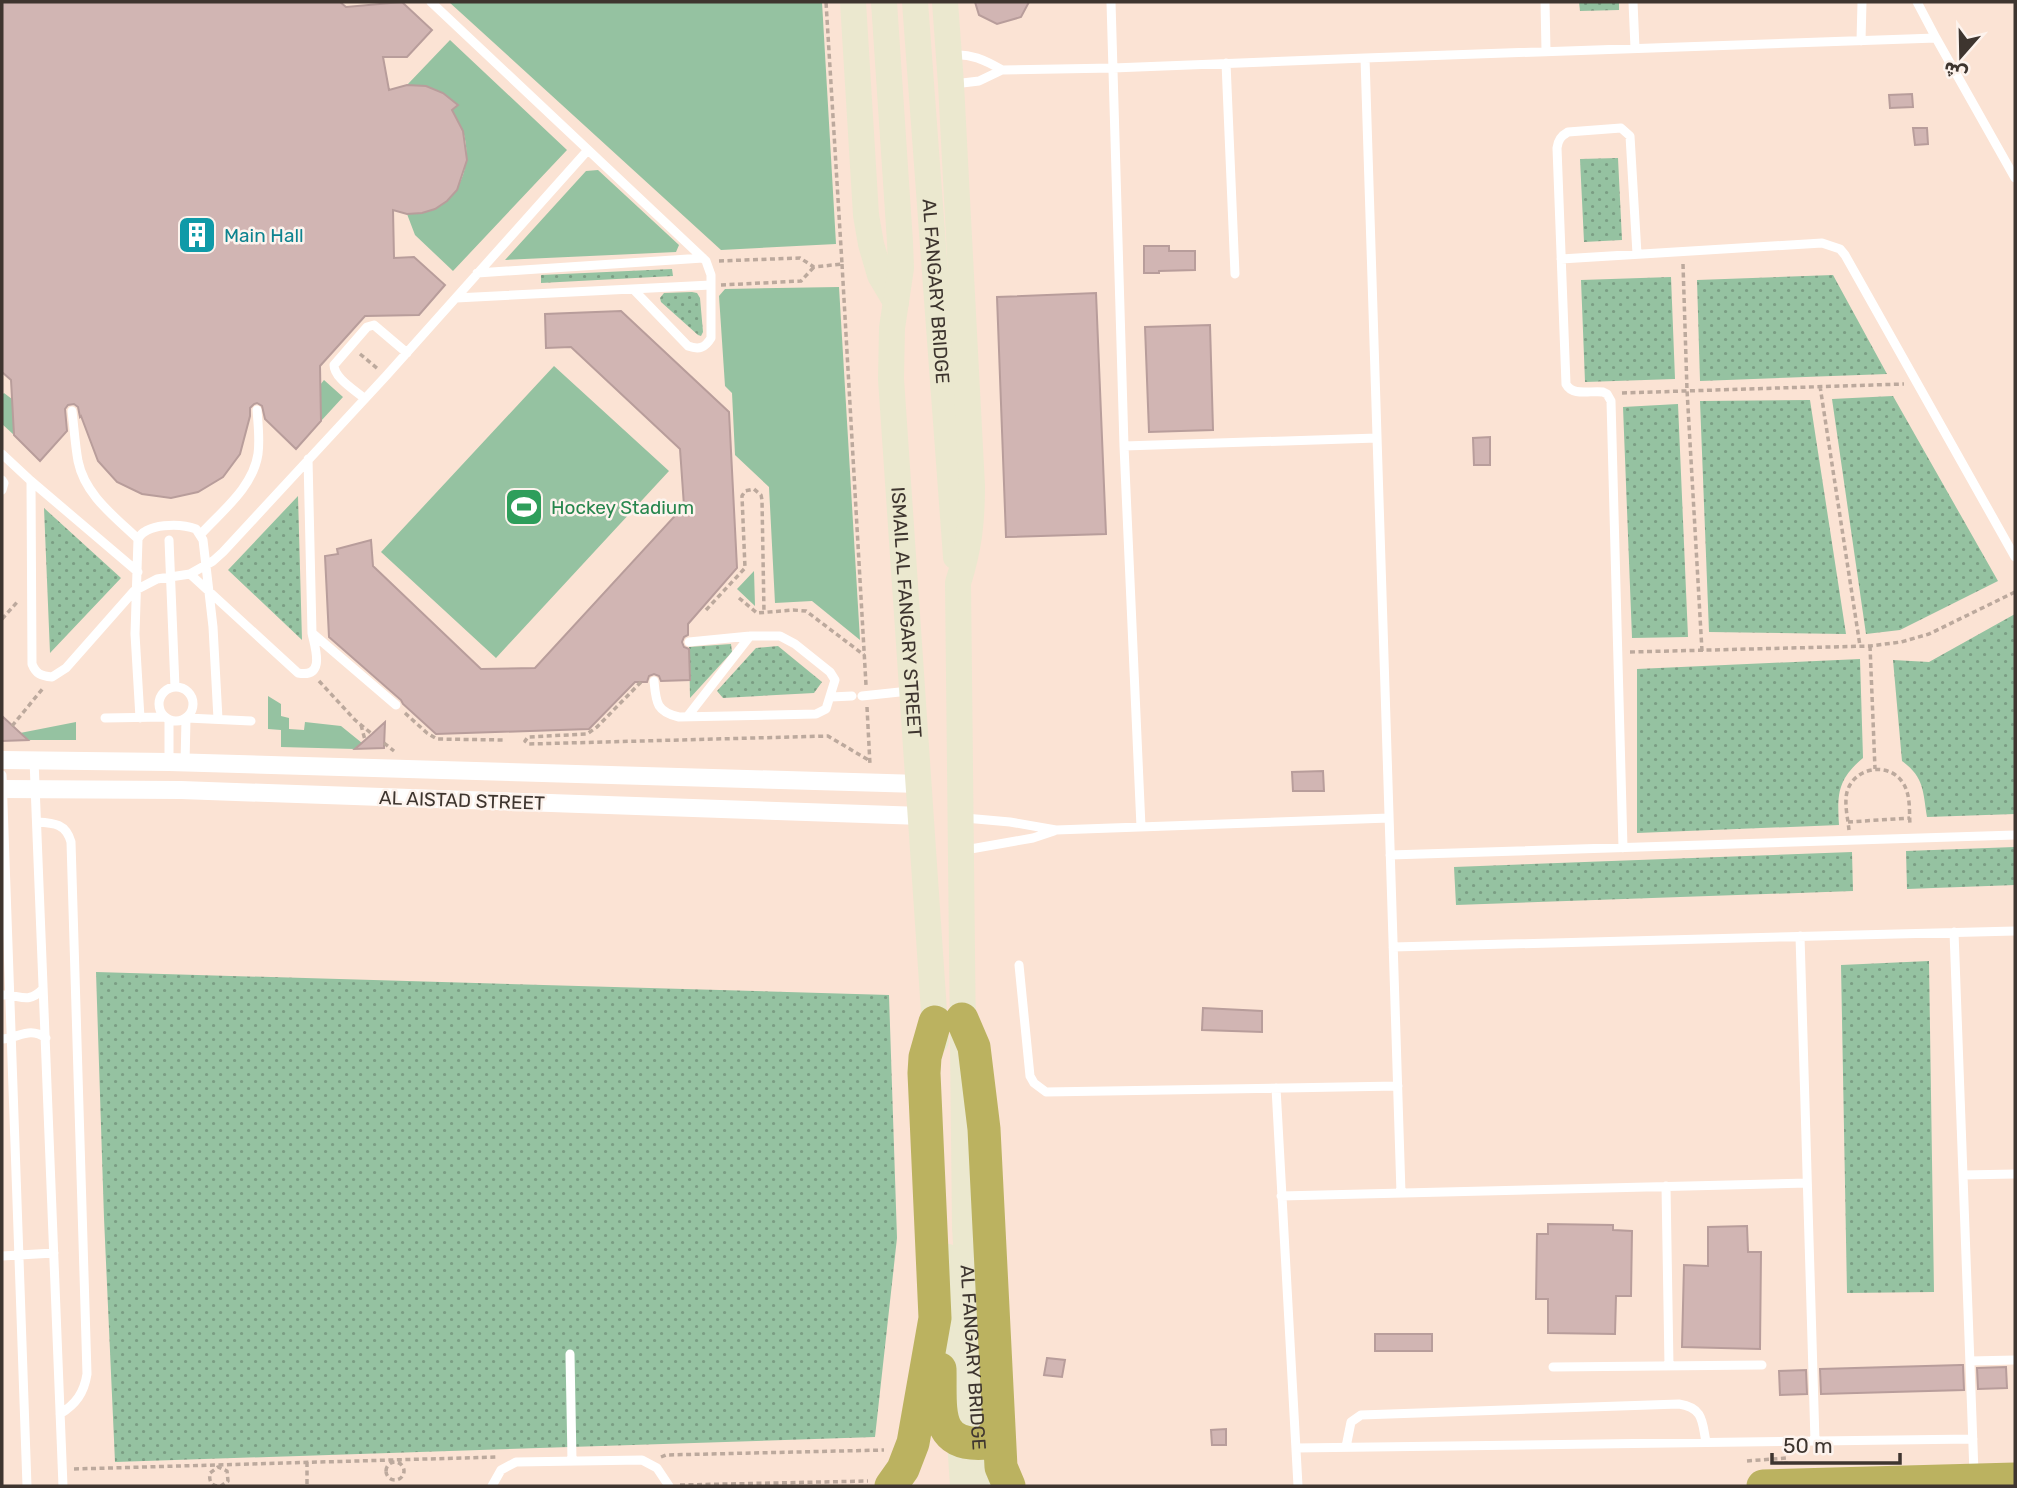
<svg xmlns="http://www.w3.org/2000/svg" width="2017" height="1488" viewBox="0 0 2017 1488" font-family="Rubik,Cairo,sans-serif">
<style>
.grass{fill:url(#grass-dots)}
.garden{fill:#95c2a1}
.building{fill:#d1b5b3;stroke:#b89d9b;stroke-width:2}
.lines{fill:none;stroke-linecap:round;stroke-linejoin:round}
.path{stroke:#bca99d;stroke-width:3.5;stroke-dasharray:5 3.5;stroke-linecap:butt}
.lane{stroke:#fff;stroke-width:9}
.street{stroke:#fff;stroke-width:18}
.secondary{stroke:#ebe8cf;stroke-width:26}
.highway{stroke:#bbb260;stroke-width:33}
.labels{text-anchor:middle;stroke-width:5;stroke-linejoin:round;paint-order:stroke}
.culture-label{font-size:19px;fill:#0d838f;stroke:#fdf3ed;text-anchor:start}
.street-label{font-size:19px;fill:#3e352f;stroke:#fdf3ed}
.leisure-label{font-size:19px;fill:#27864d;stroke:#fdf3ed;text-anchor:start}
</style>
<defs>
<pattern id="grass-dots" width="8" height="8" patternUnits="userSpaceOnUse" patternTransform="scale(1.75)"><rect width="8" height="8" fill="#95c2a1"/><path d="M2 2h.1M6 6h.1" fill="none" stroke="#7b9e84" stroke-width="1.8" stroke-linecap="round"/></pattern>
</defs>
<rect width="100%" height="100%" fill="#fbe3d4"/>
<!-- grass -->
<path class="grass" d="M1579 2H1619V10L1580 11Z
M1618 158 1622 240 1584 242 1580 159Z
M672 269 673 276 541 283V275Z
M1833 275 1887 374 1700 381 1697 280Z
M1671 277 1675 379 1585 382 1581 280Z
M692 292 697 293 700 298 703 332 701 336 698 335 661 302 660 298 664 293Z
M1893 396 1998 581 1900 630 1866 634 1832 399Z
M1810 400 1846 634 1709 632 1700 401Z
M1678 404 1688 637 1632 638 1623 407Z
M298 496 302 640 228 570Z
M44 508 121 578 50 653Z
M2015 614V814L1927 817C1923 791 1924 777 1902 761L1893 660 1929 662Z
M731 644 732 652 690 698 689 647Z
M778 646 822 682 814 693 723 698 717 691 756 648Z
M1860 659 1863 758C1838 779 1837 793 1839 825L1637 833V669Z
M2015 847V885L1907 889 1906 851Z
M1852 852 1853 891 1456 905 1454 867Z
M1929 961 1934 1292 1847 1293 1841 965Z
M96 972 889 995 897 1238 875 1437 115 1462 104 1218Z"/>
<!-- garden -->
<path class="garden" d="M449 2H822L836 244 721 250Z
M450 40 567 150 453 271 415 235 407 214C416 213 427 213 435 209 463 194 472 160 463 131 460 124 455 117 452 110L458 105 407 85Z
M598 170 679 245 676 252 505 260 586 171Z
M839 287 860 640 812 601 775 603 769 487 735 455 732 393 725 386 719 296 725 289Z
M554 366 669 471 496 658 381 552Z
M324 380 343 397 321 421 320 385Z
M4 393 12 399 14 435 2 424V395Z
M754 571 755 606 737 589Z
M268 696 281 704V716L289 718V729L304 730 305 722 341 726 362 743 355 749 281 747V730L268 729Z
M76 722V740H28L20 733Z"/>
<!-- building -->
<path class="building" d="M2 2H340L346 7 402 2 432 30 407 57H383L389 90 407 85 426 86 443 93 458 105 452 110 463 131 467 160 457 190 447 201 435 209 422 213 407 214 393 210 394 258 414 257 445 285 419 315 365 316 320 366 321 421 296 449 265 419 262 406 257 403 254 404 250 408V416L240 454 223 477 198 492 171 498 142 494 117 482 98 461 81 416 80 417 78 407 74 404 68 405 65 409 67 431 40 461 14 435 11 380 2 372Z
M975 2H1029L1021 17 997 24 979 15Z
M1912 94 1913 107 1890 108 1889 95Z
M1913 128H1927L1928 144 1915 145Z
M1144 246H1169V251H1195V270L1159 271V273H1144Z
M1096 293 1106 534 1006 537 997 297Z
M621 311 729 412 737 568 688 624V635L684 637 682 642 684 647 689 649 690 680 661 681 659 676 654 674 649 676 647 682H635L589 729 436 734 403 704 401 700 329 637 325 556 338 554 337 549 371 540 373 566 481 669 535 668 684 506 680 449 571 347 546 348 545 314Z
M1210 325 1213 430 1149 432 1145 327Z
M1490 437V465H1474L1473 438Z
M2 716 28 740 2 741Z
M385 722 384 748 355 749 372 734Z
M1323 771 1324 791H1293L1292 772Z
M1203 1008 1262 1011V1032L1202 1030Z
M1548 1224 1613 1225V1230L1632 1231 1631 1296H1616L1615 1334 1548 1333V1299H1536L1537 1234H1548Z
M1747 1226 1748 1252H1761L1760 1349 1682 1347 1684 1265 1708 1266V1227Z
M1375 1334H1432V1351H1375Z
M1047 1358 1065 1360 1062 1377 1044 1375Z
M1961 1365H1963L1964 1390 1821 1394 1820 1369Z
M2006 1367 2007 1388 1978 1389 1977 1368Z
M1806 1370 1807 1394 1780 1395 1779 1371Z
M1226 1429V1445H1212L1211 1430Z"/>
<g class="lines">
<!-- path -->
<path class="path" d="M719 261 800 258 814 267 842 264 826 2
M842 264 866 685
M1683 264 1687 390 1702 651
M721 285 801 281 814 267
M360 354 378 369
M1820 386 1860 646
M1622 393 1904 384
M739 598 757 613 793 610 806 611 864 655
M706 610 745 568 742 496 745 491 754 489 761 495 762 500 764 612
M2 619 19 600
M1870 646 1875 769
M1630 652 1870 646 1901 642 1929 634 2015 592
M319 681 355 720 372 734
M641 682 597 727 587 734 528 737 525 741 529 744 828 736 870 761
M867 707 870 765
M405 713 427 733 437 739 506 740
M361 725 365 740
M12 726 44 687
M384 743 394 751
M1848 822 1910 818
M1849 830C1848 819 1844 804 1847 792 1854 767 1889 761 1903 783 1911 795 1909 812 1910 825
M661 1457 666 1455 884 1450
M1747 1461 1786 1458V1462
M386 1471a9 9 0 1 1 18 0a9 9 0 1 1-18 0Z
M307 1462V1486
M74 1469 497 1457
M680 1485 868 1481
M217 1486C210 1485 209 1479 210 1473L218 1467 227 1471 228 1481 221 1486"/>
<!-- lane -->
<path class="lane" d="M431 2 706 261 711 275V338C705 348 699 350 688 346L634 290
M1111 2 1124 446 1141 827
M1545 2 1546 51
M1633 2 1635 48
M1917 2 1936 38 2015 178
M1861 41 1862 2
M951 55C970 53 985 60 1002 70
M1365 58 1401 1193
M1226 63 1235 274
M954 84 979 81 1002 70 1113 68 1365 58 1936 38
M1561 259 1822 243 1840 249 1845 255 2015 557
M477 273 703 258
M456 298 711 285
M365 399C355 390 334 378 334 365L367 327 374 325 407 353
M72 411C74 427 75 444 78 461 85 495 114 516 138 539
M1124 446 1377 438
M2 454 31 481 138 572
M2 480 4 483 2 490
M31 481 32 664C36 674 41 676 52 677L66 668 134 591 157 579 190 574 213 561 223 552 386 376 587 151
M201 534C223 510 253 487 258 454 260 439 258 424 257 410
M169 540 175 687
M190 574 298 673C326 678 315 648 312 633L308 459
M312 633 396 705
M654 681C656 702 656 712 679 717L816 714 826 709 835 680 830 672 795 644 780 636H750L689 642
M159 704a17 17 0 1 1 34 0a17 17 0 1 1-34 0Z
M862 696 909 691
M831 697 852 696
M687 717 750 636
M105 718 165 717
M140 718 135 634 138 539C146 523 180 523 196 529L203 540 213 627 218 719
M187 718 251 721
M34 760 63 1486
M169 762V720
M185 763 186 719
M2 775 27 1486
M965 818 1010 822 1056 830 1389 818
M37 822C55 823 66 824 71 842L87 1374C84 1393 76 1404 60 1414
M1623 848 1611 401 1607 394 1603 392C1591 390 1573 397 1566 384L1557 148C1558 140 1561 136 1568 132L1621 128 1630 136 1637 254
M965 850 1033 838 1054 831
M1390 855 2015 835
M1954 932 1974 1473
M1800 936 1815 1441
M1393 947 2015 931
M1019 965 1030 1076 1034 1083 1046 1092 1398 1086
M2 995C20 994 27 1005 43 989
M2 1039C19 1038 29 1026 46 1038
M1276 1088 1298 1486
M1963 1175 2015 1174
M1666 1186 1669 1366
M1281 1196 1807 1183
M2 1256 54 1253
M570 1354 572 1461
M1970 1361 2015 1360
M1553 1367 1762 1365
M1346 1447 1351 1422 1361 1415 1679 1404C1704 1408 1702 1422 1706 1442
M1296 1448 1973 1439
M492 1486 501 1470 516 1462 642 1460 657 1468 669 1486"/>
<!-- street -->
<path class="street" d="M2 760 169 762 920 784
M2 789 181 790 922 816"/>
<!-- secondary -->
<g class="secondary">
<path d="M853 2 866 215 871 244 880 275 896 302"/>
<path id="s1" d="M884 2 900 242 901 268 892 328 891 379 936 1041"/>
<path id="s2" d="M915 2 956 557"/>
<path id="s3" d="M945 2 951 84 972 486C972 522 969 548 958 583L965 1228 982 1486"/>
<path d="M948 1257 963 1486"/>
</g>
<!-- highway -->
<path class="highway" d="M962 1019 974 1047 984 1129 1001 1467 1009 1486
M940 1369C941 1409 933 1448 987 1443L999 1427
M891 1486 903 1469 913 1443 935 1318 924 1073 925 1057 935 1022
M1763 1486 2015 1479"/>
</g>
<!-- icons -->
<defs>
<symbol id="building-square" viewBox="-11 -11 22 22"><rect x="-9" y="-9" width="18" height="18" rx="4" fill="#0f9aa8" stroke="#fdf3ed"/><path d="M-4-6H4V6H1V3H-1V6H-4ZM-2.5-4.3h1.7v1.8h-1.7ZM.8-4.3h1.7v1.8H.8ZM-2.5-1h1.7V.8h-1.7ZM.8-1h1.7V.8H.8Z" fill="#fff"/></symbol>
<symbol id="stadium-square" viewBox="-11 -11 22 22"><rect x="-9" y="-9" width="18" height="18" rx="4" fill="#2e9e5b" stroke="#fdf3ed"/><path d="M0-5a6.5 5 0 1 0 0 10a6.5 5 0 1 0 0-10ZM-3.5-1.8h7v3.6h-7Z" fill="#fff"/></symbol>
</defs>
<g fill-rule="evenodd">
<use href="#building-square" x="175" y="213" width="44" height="44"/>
<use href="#stadium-square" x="502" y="485" width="44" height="44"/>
</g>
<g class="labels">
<!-- culture labels -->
<g class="culture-label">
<text x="224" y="242">Main Hall</text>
</g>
<!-- street labels -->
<g class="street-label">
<text dy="7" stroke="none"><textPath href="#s2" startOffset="290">AL FANGARY BRIDGE</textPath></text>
<text dy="7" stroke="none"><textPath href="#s1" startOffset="612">ISMAIL AL FANGARY STREET</textPath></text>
<text transform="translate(462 800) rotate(2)" y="7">AL AISTAD STREET</text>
<text dy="7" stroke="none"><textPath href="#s3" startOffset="1358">AL FANGARY BRIDGE</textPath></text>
</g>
<!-- leisure labels -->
<g class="leisure-label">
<text x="551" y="514">Hockey Stadium</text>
</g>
</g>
<!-- border -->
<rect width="2017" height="1488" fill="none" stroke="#3e352f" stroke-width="7"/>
<!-- north arrow -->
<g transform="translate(1961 56) rotate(200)" stroke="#fdf3ed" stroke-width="5" paint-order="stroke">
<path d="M0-5L12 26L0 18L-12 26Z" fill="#3e352f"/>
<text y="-10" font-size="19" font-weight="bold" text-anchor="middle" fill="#3e352f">ش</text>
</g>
<!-- scale -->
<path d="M1772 1453v10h128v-10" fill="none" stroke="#3e352f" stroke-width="3.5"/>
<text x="1783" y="1453" font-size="21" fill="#3e352f" stroke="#fdf3ed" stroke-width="5" paint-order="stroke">50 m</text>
</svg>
